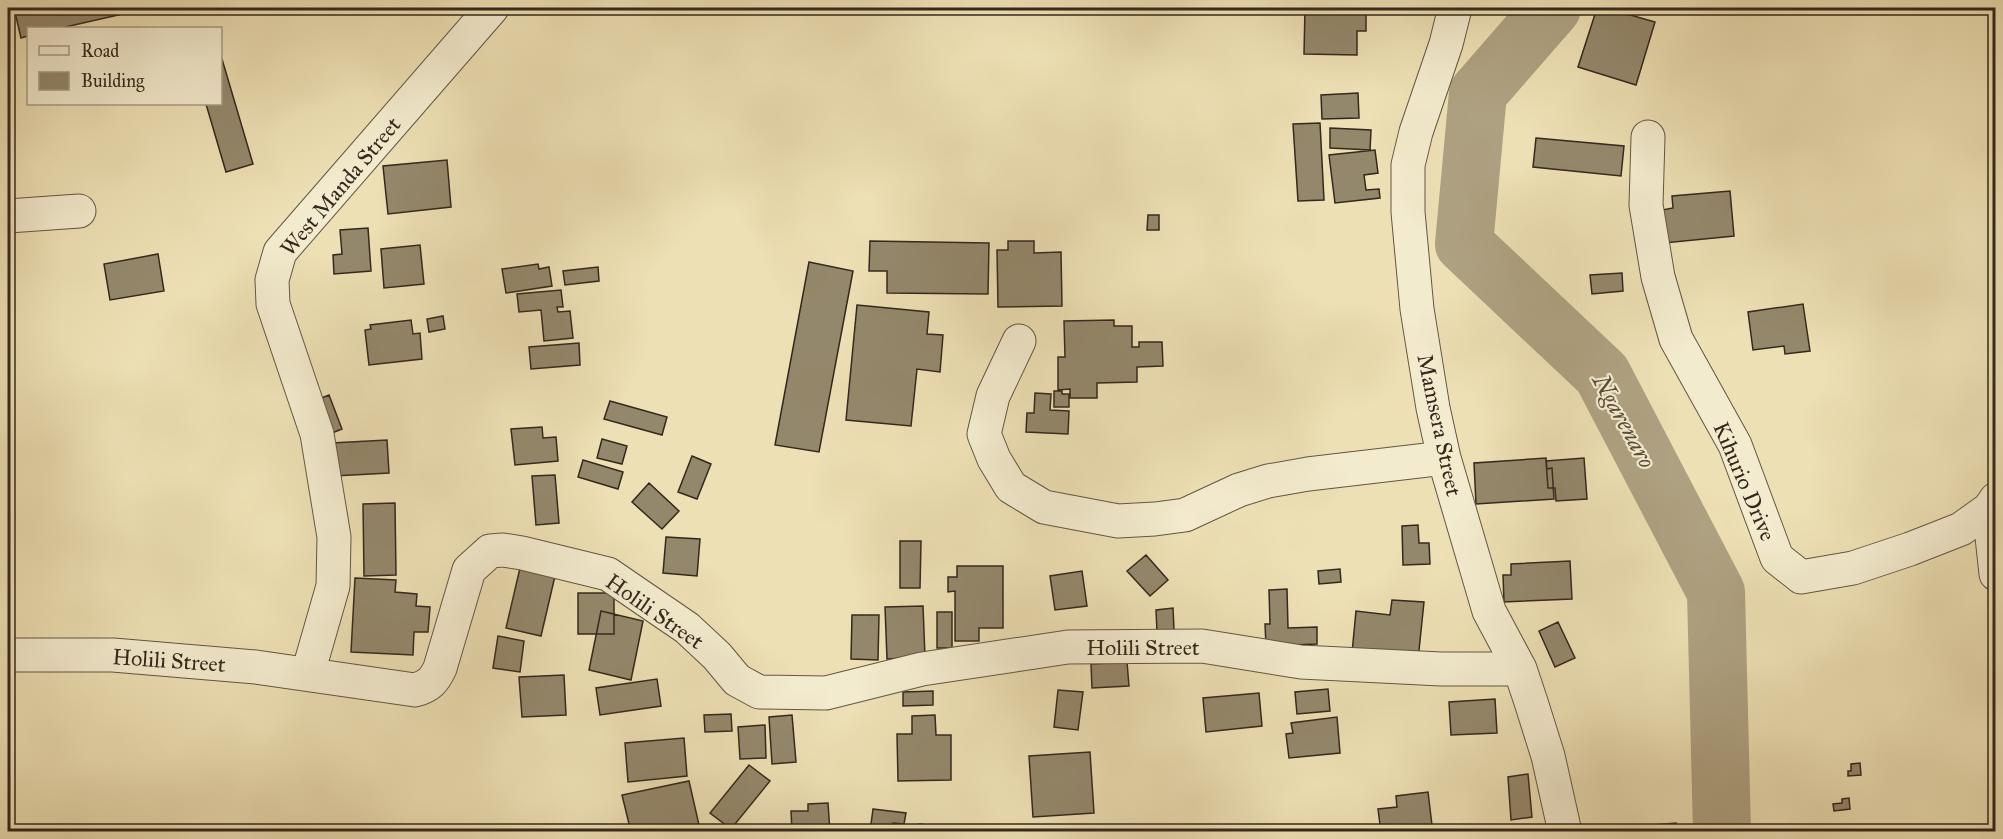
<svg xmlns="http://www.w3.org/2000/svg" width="2003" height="839" viewBox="0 0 2003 839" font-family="'IM FELL Great Primer',serif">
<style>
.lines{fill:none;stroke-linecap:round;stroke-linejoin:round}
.river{stroke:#aea181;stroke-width:58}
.building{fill:#94886c;stroke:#34281d;stroke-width:1.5}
.minor-casing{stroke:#625643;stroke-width:35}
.minor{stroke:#f3ebce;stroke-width:33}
.labels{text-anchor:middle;stroke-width:4.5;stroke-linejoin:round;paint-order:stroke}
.street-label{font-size:22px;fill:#34281d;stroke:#f3ebce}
.water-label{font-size:24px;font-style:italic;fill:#594c3b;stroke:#f3ebce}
</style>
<rect width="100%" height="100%" fill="#ede0b4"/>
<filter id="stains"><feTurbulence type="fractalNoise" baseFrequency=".00333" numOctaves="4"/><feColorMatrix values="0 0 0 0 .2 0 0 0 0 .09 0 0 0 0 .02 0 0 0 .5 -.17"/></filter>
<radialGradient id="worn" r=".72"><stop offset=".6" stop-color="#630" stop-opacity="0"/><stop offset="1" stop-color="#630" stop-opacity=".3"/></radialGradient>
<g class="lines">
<!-- river -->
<path class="river" d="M1552 8 1478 93 1464 244 1602 374 1716 592 1722 832"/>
</g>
<!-- building -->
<path class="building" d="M14 8H30L31 13 53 8H149L61 28H28V36L21 38Z
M1305 8H1366V31H1357V55L1304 54Z
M1597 8H1606L1655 22 1636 85 1578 67Z
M220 59H222L253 164 226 172 206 104H220Z
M1358 93 1359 118 1322 119 1321 95Z
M1320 123 1324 200 1298 201 1293 124Z
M1330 128 1371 130 1370 150 1330 148Z
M1536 138 1624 146 1621 176 1533 167Z
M1375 150 1378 173 1364 175 1366 190 1379 189 1380 198 1335 203 1329 155Z
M447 160 451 207 388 214 383 166Z
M1730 191 1734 236 1664 243 1662 210 1673 208 1672 196Z
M1148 215H1159V230H1147Z
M368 228 371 271 334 274 333 255 342 254 340 230Z
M870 241 989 243 988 294 887 293V271H869Z
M1008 241H1034V253L1061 252 1062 306 998 307 997 250H1008Z
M420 245 424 284 384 288 381 249Z
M158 254 164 291 110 300 104 264Z
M809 262 853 271 819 452 775 445Z
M538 264 539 269 549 267 552 286 506 293 502 269Z
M598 267 599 281 565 285 563 271Z
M1622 273 1623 291 1592 294 1590 275Z
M561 290 563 307H557L558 312 570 311 573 338 544 341 541 310 519 312 517 294Z
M1803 304 1810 351 1785 354 1784 346 1753 350 1748 312Z
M857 305 929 312 927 334 943 335 940 372 917 369 911 426 846 420Z
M443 316 445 329 429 332 427 319Z
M411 320 413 334 420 333 422 359 369 365 365 330 371 329 370 325Z
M1114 320V326H1132V347H1139V342H1162L1163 366 1137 367V382L1097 383V398H1070V389L1058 390V357H1065L1064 321Z
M579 343 580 365 531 369 529 347Z
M1054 391H1062V394H1069V407H1054Z
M1035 393 1051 394 1050 410 1069 411 1068 434 1026 432 1027 413H1034Z
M329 395 342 429 322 437 309 403Z
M610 401 667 417 662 435 604 419Z
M542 427 543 438 556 437 558 461 515 465 511 429Z
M602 439 627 446 622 464 597 458Z
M387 440 389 473 334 476 332 443Z
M692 456 711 464 697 499 678 492Z
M1546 458 1547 469 1552 468 1554 499 1476 504 1474 463Z
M1584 458 1587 499 1556 501 1555 488H1548L1546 461Z
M583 460 623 472 618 489 578 477Z
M555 475 559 523 536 525 532 476Z
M649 483 679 511 662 529 632 502Z
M395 503 396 575 364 576 363 504Z
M1418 525 1419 543H1429L1430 564 1403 565 1402 526Z
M666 537 700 539 697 576 663 573Z
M900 541H921L920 588H900Z
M1146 555 1168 580 1150 596 1127 571Z
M1570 561 1572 599 1504 602 1503 575H1511V564Z
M957 566H1003V628H979V641H955V591L948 592V577H957Z
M520 568 555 576 541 636 506 628Z
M1340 569 1341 582 1319 584 1318 571Z
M1082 571 1087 606 1055 610 1050 576Z
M355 578 396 580 395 592 417 594 416 606 430 607 428 632H414L413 655 351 652Z
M1287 589 1288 628 1317 627V644L1266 646 1265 624H1270L1269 590Z
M578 593H614V634H578Z
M1392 600 1424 602 1418 660 1352 653 1356 611 1390 615Z
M923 606 925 657 887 659 885 607Z
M1173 608 1174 630 1157 632 1156 610Z
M601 611 643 621 631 680 589 670Z
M937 612H952V648H937Z
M852 615H879L878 660 851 659Z
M1558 622 1575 658 1555 667 1539 631Z
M498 636 524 641 520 672 493 668Z
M1127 662 1129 686 1092 688 1091 664Z
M564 675 566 715 522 717 519 677Z
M657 679 661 706 600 715 596 688Z
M1328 689 1330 711 1297 714 1295 692Z
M1058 690 1083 692 1078 730 1054 727Z
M933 691V705L903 706V692Z
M1259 693 1262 726 1206 732 1203 698Z
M1495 699 1497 733 1451 735 1449 702Z
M731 714 732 731 705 732 704 715Z
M792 715 796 762 772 764 769 717Z
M935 715 936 735H951V780L898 781 897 734H912V716Z
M1337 717 1340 753 1289 758 1286 734 1293 733 1291 723Z
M765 725 766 758 740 759 738 727Z
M684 738 687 776 628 782 625 743Z
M1090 752 1094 813 1033 817 1029 756Z
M1860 763 1861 775 1848 776V771H1851V764Z
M749 765 770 781 731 829 710 813Z
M1528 774 1532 817 1511 820 1508 777Z
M689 781 699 825 667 832H631L622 795Z
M1428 792 1432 825 1381 832 1378 809 1397 807 1396 796Z
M1849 798 1850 809 1834 811 1833 804 1842 803V799Z
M828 803 830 832H792L791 811H808V804Z
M873 809 906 813 904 824 893 823 892 832H870Z
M1676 823V832H1630L1629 827Z
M919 824 934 826 933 832H918Z"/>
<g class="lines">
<defs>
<path id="minor" d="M1455 8 1446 44 1416 132 1408 165V212L1417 309 1433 408 1444 458 1489 611 1520 669 1531 702 1548 756 1565 832
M1648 137 1646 205 1658 277 1676 339 1735 445 1777 558 1801 577 1853 568 1910 549 1961 529 1989 509 1996 499
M8 216 79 211
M1019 341 993 396 984 434 994 459 1011 487 1044 507 1118 521 1155 519 1185 515 1239 490 1268 481 1308 474 1444 458
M1989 509 1996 574
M8 655H113L256 667 415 690C429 686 434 681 440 668L469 570 490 551 503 550 522 553 608 574 687 628 717 656 737 680 759 692 826 693 922 669 1068 647 1202 646 1301 662 1441 669H1520
M308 673 333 586 334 537 317 434 273 304 272 280 280 252 492 8"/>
</defs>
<!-- minor casing -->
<use href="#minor" class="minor-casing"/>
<!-- minor -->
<use href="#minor" class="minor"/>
</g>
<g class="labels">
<!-- street labels -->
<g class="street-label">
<text transform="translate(340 186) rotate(-50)" y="8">West Manda Street</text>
<text transform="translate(1440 425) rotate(78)" y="8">Mamsera Street</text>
<text transform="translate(1745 481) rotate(67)" y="8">Kihurio Drive</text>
<text transform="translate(655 611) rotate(35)" y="8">Holili Street</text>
<text x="1143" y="655">Holili Street</text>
<text transform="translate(169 660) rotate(4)" y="8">Holili Street</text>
</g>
<!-- water labels -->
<g class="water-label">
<text transform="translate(1624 421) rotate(61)" y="8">Ngarenaro</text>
</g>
</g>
<!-- margin -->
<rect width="2003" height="839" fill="none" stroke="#ede0b4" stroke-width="30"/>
<rect x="9" y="9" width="1985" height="821" fill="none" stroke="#34281d" stroke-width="3"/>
<rect x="15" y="15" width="1973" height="809" fill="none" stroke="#34281d" stroke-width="1.5"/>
<!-- legend -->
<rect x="27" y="27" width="195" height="78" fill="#f3ebce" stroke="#a79d87" stroke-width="1.5"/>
<rect x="39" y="46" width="30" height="9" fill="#f3ebce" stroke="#a79d87" stroke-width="1.5"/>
<text x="81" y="57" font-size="18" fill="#34281d">Road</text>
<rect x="39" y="72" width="30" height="18" fill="#94886c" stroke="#a79d87" stroke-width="1.5"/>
<text x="81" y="87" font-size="18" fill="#34281d">Building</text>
<rect width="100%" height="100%" filter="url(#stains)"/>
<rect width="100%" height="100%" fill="url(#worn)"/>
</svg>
